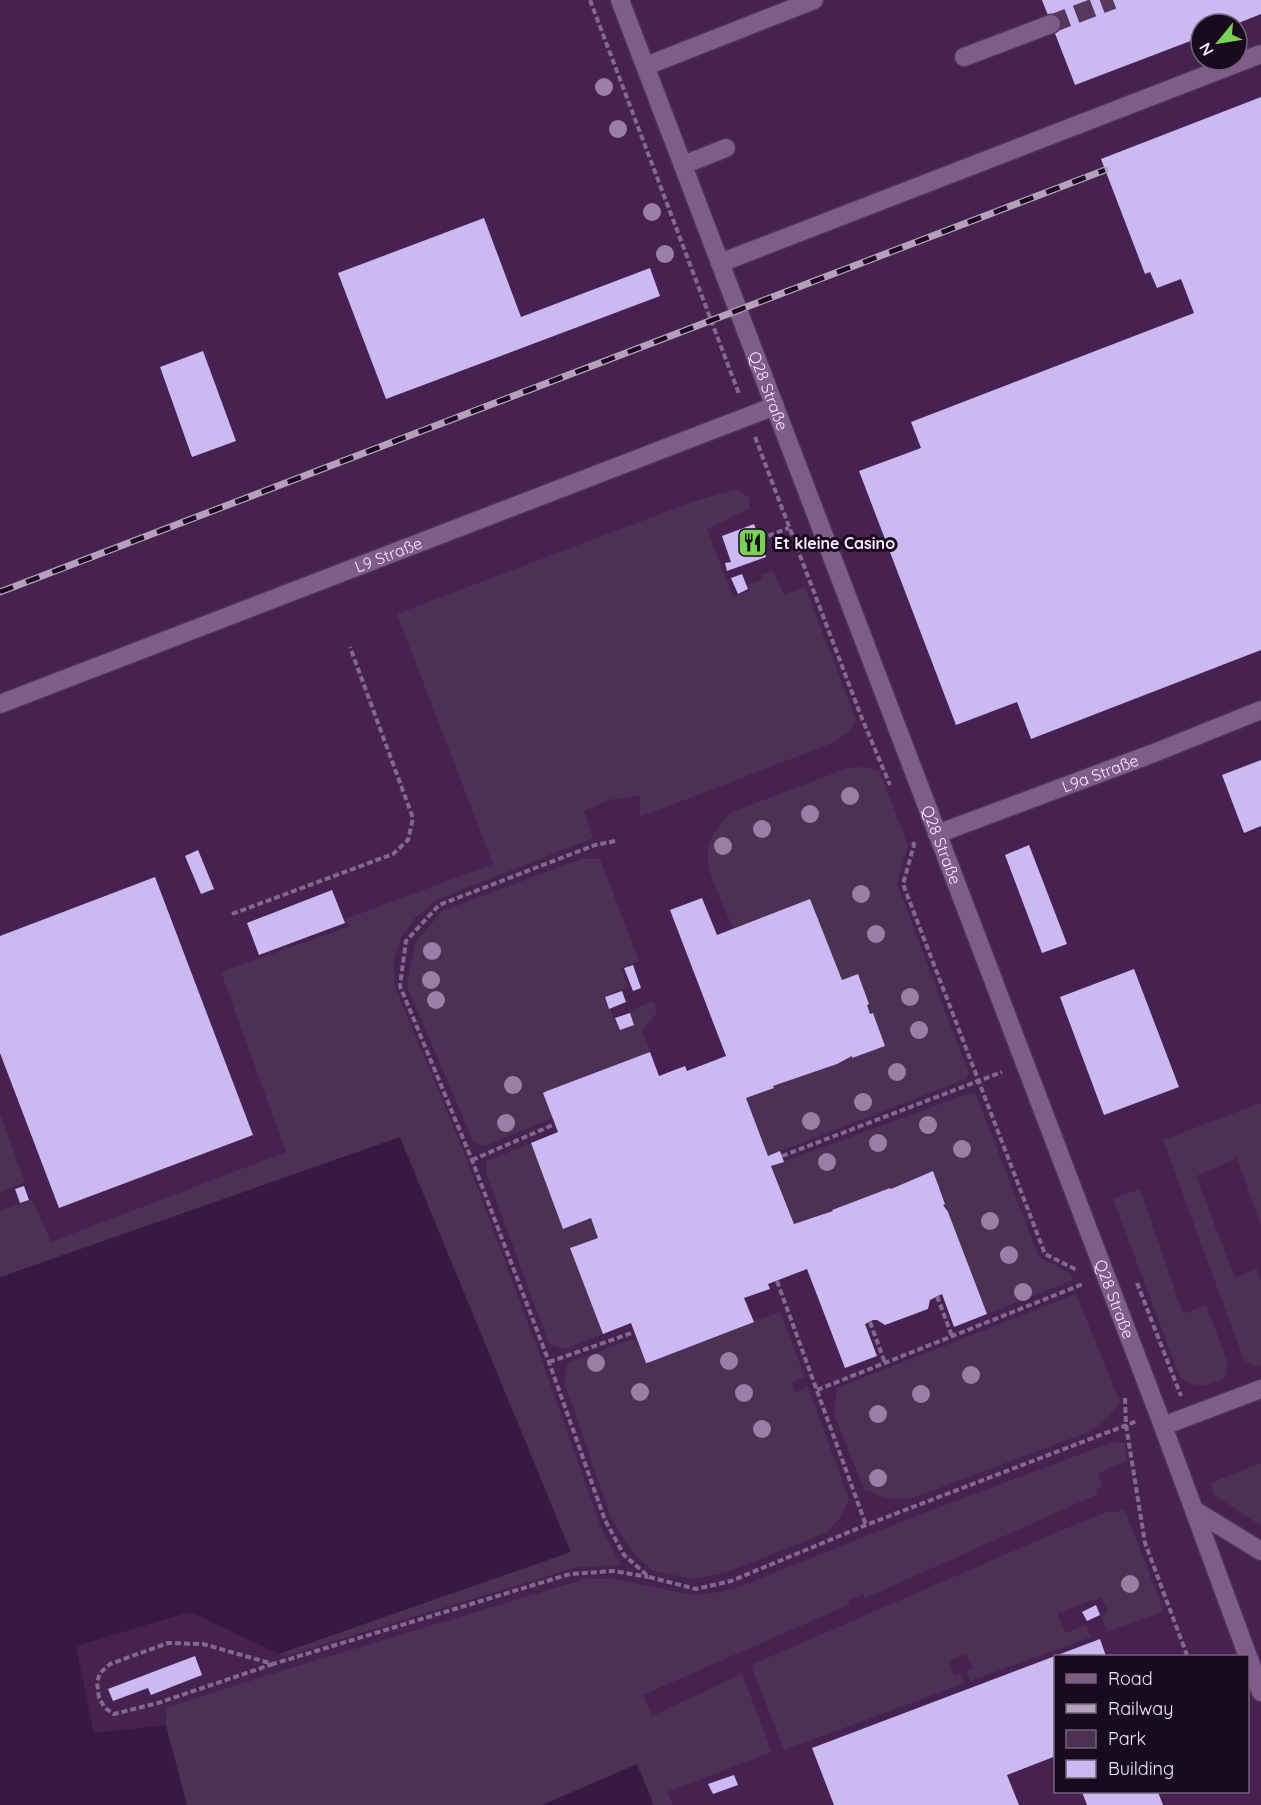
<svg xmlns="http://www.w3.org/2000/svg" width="1261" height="1805" viewBox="0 0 1261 1805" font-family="Quicksand,sans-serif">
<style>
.built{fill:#472251;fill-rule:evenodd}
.green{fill:#4d3155}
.building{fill:#cab9f3}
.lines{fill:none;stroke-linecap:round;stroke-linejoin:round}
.minor-tunnel{stroke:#56385f;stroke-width:18;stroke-dasharray:18 9;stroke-linecap:butt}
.minor-casing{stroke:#4f3457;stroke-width:21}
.path{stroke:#836a8b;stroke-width:4;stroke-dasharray:6 3;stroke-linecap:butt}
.minor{stroke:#805c8b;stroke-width:18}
.rail-casing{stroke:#b6a1bd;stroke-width:7}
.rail{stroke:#190b1d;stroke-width:4.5;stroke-dasharray:14;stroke-linecap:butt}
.tree{fill:#9b7ea5}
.labels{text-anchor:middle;stroke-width:6;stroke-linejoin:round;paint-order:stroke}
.street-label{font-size:16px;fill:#f7e7fc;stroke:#190b1d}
.poi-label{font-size:16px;font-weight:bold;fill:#f7e7fc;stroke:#190b1d;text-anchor:start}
</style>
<rect width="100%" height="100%" fill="#391943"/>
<!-- built -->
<path class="built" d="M0 0H1261V1463L1210 1483 1214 1495 1261 1526V1805H654L637 1764 542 1805H187L166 1725 94 1733 76 1646 190 1612 279 1654 571 1552 400 1137 0 1277ZM1201 24H1237V60H1201ZM1056 1656H1248V1792H1056Z"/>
<!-- green -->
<path class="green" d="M737 489 748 497 750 508 707 529 733 597 750 591 748 585 762 579 761 575 773 570 784 595 805 587 856 720 849 732 832 743 640 817V795L609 800 584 811 593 838 436 900 414 919 401 938 394 960 395 987 468 1162 543 1364 602 1530 621 1565 577 1567 285 1656 279 1654 571 1552 400 1137 0 1277V1211L32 1199 51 1242 286 1152 221 972 350 926 343 920 493 864 397 614 692 502Z
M866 767 880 772 908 845 897 884 969 1074 965 1079 768 1156 746 1098 747 1096 837 1063 852 1056V1057L885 1045 873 1013 870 1014 867 1005 869 1004 867 998 842 980 810 899 733 928C726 910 711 881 708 863 704 844 718 826 730 813L848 768Z
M581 859H600L639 961 621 968 628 987 603 997 620 1030 634 1025 630 1011 653 1001 657 1012 642 1031 650 1052 544 1093 553 1118 484 1146 473 1141 407 986 415 943 442 911Z
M970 1093 976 1095 1039 1257 1070 1273 1073 1280 987 1314 943 1205 945 1203 933 1171 891 1189 890 1188 833 1209V1211L794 1224 772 1166Z
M1261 1103V1225L1237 1158 1196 1176 1235 1278 1257 1269 1261 1280V1365C1254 1367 1249 1364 1244 1360L1163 1140Z
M0 1114 25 1182 0 1192Z
M531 1143 563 1229 591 1218 598 1238 571 1248 603 1334 566 1349 549 1344 486 1173V1161Z
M1140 1189 1183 1314 1206 1305 1228 1363 1224 1379C1207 1386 1195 1389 1180 1377L1113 1199Z
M1076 1294 1120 1402 1107 1419 1089 1432 912 1498C893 1502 880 1496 864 1489L834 1414 837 1388Z
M780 1312 805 1377 792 1382 795 1392 808 1387 849 1499 840 1518 826 1533 727 1572 694 1579 653 1571 631 1550 611 1518 564 1381 568 1363 636 1338 646 1363Z
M1113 1442 1125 1443 1127 1461 1098 1473 1103 1486 1096 1489 1098 1494 865 1598 863 1594 848 1601 850 1604 643 1695 652 1716 742 1674 772 1752 667 1792 673 1805H654L637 1764 542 1805H187L166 1725V1708L268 1675 585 1579H615L696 1596 734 1589 919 1515Z
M1261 1463V1526L1214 1495 1210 1483Z
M1124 1509 1164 1611 1107 1632 1102 1617 1108 1611 1101 1597 1057 1613 1065 1633 1086 1625 1091 1637 970 1681 966 1672 973 1669 966 1654 949 1661 954 1676 960 1674 965 1683 784 1750 751 1665 1055 1533 1110 1511 1112 1513Z"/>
<!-- building -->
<path class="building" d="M1042 0H1261V14L1236 24H1201V37L1075 85Z
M1261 97V650L1031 739 1017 702 956 725 859 471 921 448 911 422 1194 313 1181 279 1157 288 1150 272 1145 274 1101 159Z
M484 218 521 317 650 268 660 296 386 399 338 273Z
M203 351 236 441 192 457 160 367Z
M754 524 766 557 727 571 725 563 731 562 722 536Z
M742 574 748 589 738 594 731 578Z
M1261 760V826L1244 833 1222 775Z
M1029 845 1067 944 1042 953 1005 855Z
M198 850 214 889 201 894 185 856Z
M155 877 253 1135 59 1208 0 1053V936Z
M332 890 345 923 259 955 247 923Z
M702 898 717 935 810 899 842 980 858 974 869 1004 867 1005 870 1014 873 1013 885 1046 852 1058V1056L837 1064 773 1086 774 1088 746 1098 768 1156 780 1151 784 1162 771 1166 794 1224 833 1211 832 1210 890 1188 891 1189 933 1171 945 1204 943 1205 948 1212 987 1314 954 1327 942 1294 930 1300 928 1309 885 1325 877 1320H873L865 1324 877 1356 845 1368 807 1269 768 1284 770 1289 744 1298 754 1322 650 1362 646 1363 631 1323 603 1334 570 1248 598 1238 591 1218 563 1229 531 1143 558 1132 543 1093 547 1091 650 1052 659 1076 685 1066 687 1071 726 1056 670 910Z
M633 965 641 988 633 991 624 968Z
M1134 969 1179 1087 1104 1115 1060 997Z
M622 991 626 1002 609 1009 605 997Z
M630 1013 634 1025 620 1030 615 1018Z
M24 1186 29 1200 20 1203 15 1189Z
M1096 1605 1100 1615 1087 1621 1082 1612Z
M1100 1639 1106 1656H1056V1756L1007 1775 1019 1805H834L812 1748Z
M195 1656 202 1675 151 1695 148 1688 113 1701 108 1689Z
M734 1775 738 1785 713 1794 708 1784Z
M1082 1792H1158L1163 1805H1087Z"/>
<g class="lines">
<!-- minor-tunnel -->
<path class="minor-tunnel" d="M1051 24 1113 0"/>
<defs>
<g id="minor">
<path id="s1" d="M620 0 1163 1426 1261 1692"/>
<path d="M964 57 1051 24"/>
<path d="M646 66 814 0"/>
<path d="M683 165 726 148"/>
<path d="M720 263 1261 54"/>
<path id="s2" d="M0 704 775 406"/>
<path id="s3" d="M937 834 1154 753 1261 710"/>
<path d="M1163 1426 1261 1389"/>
<path d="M1194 1510 1261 1551"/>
</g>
</defs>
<!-- minor casing -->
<use href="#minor" class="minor-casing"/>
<!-- path -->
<path class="path" d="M590 0 739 394
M755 437 861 716 890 785
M760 539 789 528
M615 841 595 845 439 905 406 941 400 986 472 1160 549 1362 605 1520 624 1555 649 1577 696 1589 731 1581 866 1525 1137 1421
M913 842 914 845 903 884 1045 1254 1077 1270
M232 914 393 854 408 840 413 818 350 647
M782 1156 1002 1072
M472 1160 555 1124
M777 1281 866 1525
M1137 1283 1181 1396
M937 1296 952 1336
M870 1322 885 1363
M549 1362 634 1332
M817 1390 1083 1284
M1125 1398 1126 1425 1145 1543 1187 1655
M273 1664 158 1703 114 1714 105 1708 99 1698 97 1682 100 1673 110 1664 168 1643 203 1644 273 1664 570 1574 614 1571 648 1577"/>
<!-- minor -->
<use href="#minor" class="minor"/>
<defs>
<path id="rail" d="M0 592 1105 170"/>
</defs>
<!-- rail casing -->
<use href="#rail" class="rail-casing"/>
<!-- rail -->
<use href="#rail" class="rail"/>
</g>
<!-- trees -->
<g class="tree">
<circle cx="604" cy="87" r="9"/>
<circle cx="618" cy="129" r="9"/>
<circle cx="652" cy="212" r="9"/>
<circle cx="665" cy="254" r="9"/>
<circle cx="850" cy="796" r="9"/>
<circle cx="810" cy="814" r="9"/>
<circle cx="762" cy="829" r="9"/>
<circle cx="723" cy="846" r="9"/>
<circle cx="861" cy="894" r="9"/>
<circle cx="876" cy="934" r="9"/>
<circle cx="432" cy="951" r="9"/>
<circle cx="431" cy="980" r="9"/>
<circle cx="910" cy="997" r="9"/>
<circle cx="436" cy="1000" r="9"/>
<circle cx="919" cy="1030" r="9"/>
<circle cx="897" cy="1072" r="9"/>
<circle cx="513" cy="1085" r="9"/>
<circle cx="863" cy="1102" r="9"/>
<circle cx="811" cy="1121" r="9"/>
<circle cx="506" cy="1123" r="9"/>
<circle cx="928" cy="1125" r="9"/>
<circle cx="878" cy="1143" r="9"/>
<circle cx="962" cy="1149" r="9"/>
<circle cx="827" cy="1162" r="9"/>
<circle cx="990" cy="1221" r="9"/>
<circle cx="1009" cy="1255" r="9"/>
<circle cx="1023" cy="1292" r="9"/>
<circle cx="729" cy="1361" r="9"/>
<circle cx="596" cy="1363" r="9"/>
<circle cx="971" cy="1375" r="9"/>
<circle cx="640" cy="1392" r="9"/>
<circle cx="744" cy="1393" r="9"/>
<circle cx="921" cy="1394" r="9"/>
<circle cx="878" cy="1414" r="9"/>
<circle cx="762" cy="1429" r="9"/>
<circle cx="878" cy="1478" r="9"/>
<circle cx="1130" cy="1584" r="9"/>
</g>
<!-- icons -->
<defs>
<symbol id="restaurant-square" viewBox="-11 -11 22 22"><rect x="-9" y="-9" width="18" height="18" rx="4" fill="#79d157" stroke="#190b1d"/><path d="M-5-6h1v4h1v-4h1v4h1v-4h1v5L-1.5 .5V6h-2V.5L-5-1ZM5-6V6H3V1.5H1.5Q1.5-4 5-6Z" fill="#111"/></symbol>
</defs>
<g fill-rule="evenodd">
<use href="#restaurant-square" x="736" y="526" width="33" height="33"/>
</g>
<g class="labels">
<!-- street labels -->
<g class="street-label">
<text dy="6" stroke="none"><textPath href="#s1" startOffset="418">Q28 Straße</textPath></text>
<text dy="6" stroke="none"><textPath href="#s2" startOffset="416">L9 Straße</textPath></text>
<text dy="6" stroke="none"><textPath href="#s3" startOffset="174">L9a Straße</textPath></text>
<text dy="6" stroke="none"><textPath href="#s1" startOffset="904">Q28 Straße</textPath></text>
<text dy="6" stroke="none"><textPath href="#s1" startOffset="1390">Q28 Straße</textPath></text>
</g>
<!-- poi labels -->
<g class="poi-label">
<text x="774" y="549">Et kleine Casino</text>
</g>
</g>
<!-- legend -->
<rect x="1054" y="1655" width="195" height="138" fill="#190b1d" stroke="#726376" stroke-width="1.5"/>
<rect x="1066" y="1674" width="30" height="9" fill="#805c8b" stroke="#726376" stroke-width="1.5"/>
<text x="1108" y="1685" font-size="18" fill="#f7e7fc">Road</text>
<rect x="1066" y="1704" width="30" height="9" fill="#b6a1bd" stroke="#726376" stroke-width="1.5"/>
<text x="1108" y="1715" font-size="18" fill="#f7e7fc">Railway</text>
<rect x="1066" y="1730" width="30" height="18" fill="#4d3155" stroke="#726376" stroke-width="1.5"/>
<text x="1108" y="1745" font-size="18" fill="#f7e7fc">Park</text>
<rect x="1066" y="1760" width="30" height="18" fill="#cab9f3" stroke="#726376" stroke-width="1.5"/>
<text x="1108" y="1775" font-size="18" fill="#f7e7fc">Building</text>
<!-- north arrow -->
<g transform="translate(1219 42) rotate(240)"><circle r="28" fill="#190b1d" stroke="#726376" stroke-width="1.5"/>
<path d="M0-4.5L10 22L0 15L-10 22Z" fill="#79d157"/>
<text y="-9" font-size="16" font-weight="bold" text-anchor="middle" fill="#f7e7fc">N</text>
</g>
</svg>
